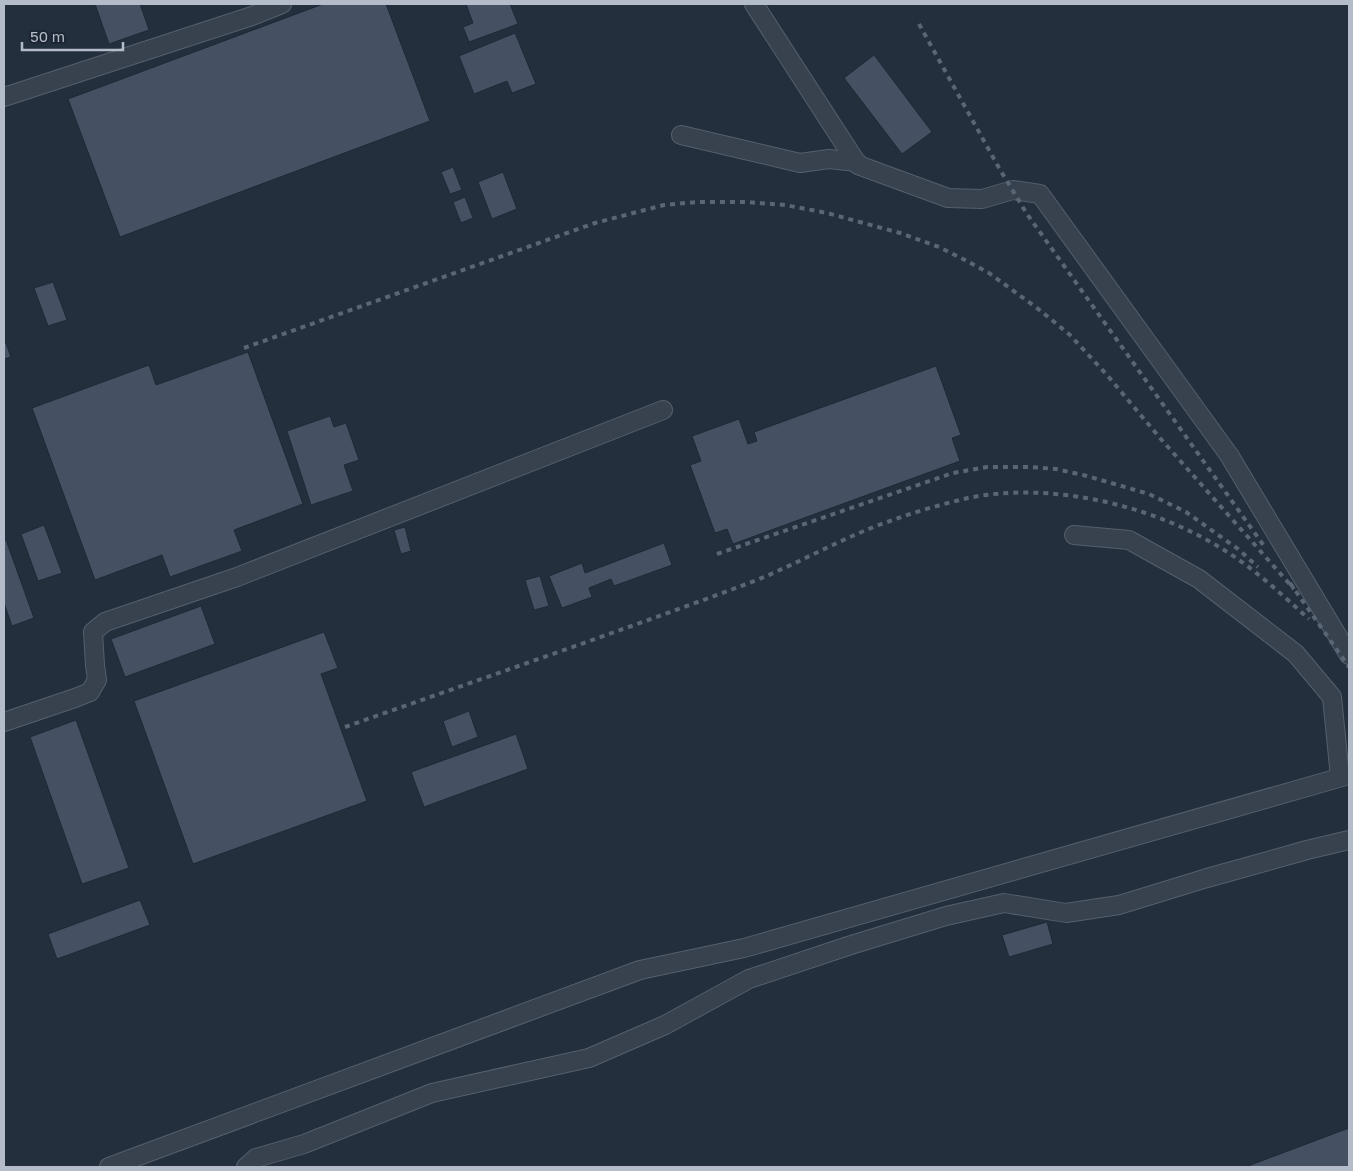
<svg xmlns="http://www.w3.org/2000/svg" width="1353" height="1171" viewBox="0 0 1353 1171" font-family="'Golos Text',sans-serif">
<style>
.building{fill:#455162;stroke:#1f2835}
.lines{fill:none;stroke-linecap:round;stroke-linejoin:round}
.minor-casing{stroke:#565f6c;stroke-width:20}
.minor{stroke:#38414e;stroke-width:18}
.rail{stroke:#5a6575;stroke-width:4;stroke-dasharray:5 5;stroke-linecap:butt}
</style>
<rect width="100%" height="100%" fill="#242f3e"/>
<!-- building -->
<path class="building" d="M95 4H140L149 30 109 44Z
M323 4H386L430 121 120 237 68 99Z
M466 4H510L518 24 469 42 463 27 473 23Z
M515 33 536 84 512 93 507 81 474 94 459 56Z
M874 55 932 132 902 154 844 78Z
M453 167 462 190 450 194 441 172Z
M503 172 517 209 492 219 478 182Z
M465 197 473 218 461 223 453 202Z
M53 282 67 320 48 326 34 288Z
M6 343 11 357 4 359V344Z
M248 352 303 504 234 530 242 551 170 577 162 555 95 580 32 408 149 365 156 385Z
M936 366 961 435 952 438 960 461 733 544 727 529 715 533 690 465 701 461 692 436 739 419 748 444 757 441 754 432Z
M330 416 334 427 346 423 359 460 344 465 353 491 311 505 287 431Z
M44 525 62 573 38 581 21 534Z
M405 527 411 551 401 554 394 530Z
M6 540 34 618 12 626 4 603V541Z
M664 543 672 565 614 586 611 579 589 588 592 597 562 608 549 576 582 563 585 573Z
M540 576 549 606 534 610 525 580Z
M201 606 215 644 125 677 111 639Z
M324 632 338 668 321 674 367 801 193 864 134 701Z
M469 711 478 737 452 747 443 721Z
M76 720 129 868 82 884 30 737Z
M516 734 528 769 424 807 411 772Z
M140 900 150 925 57 959 48 934Z
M1047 922 1053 944 1009 957 1002 935Z
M1349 1128V1167H1245Z"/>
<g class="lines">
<defs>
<path id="minor" d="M754 4 858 165 948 198 982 199 1013 190 1040 194 1229 455 1349 655
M4 97 252 16 282 4
M681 135 800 163 829 159 857 162
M1074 535 1129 540 1199 579 1296 654 1332 697 1340 777
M4 722 75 698 90 692 97 680 95 665 93 632 105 622 237 577 663 410
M109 1167 640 970 744 948 1349 775
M246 1167 256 1158 304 1144 432 1093 589 1058 665 1025 749 979 851 945 946 916 1004 903 1066 913 1119 905 1207 878 1307 850 1349 840"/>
</defs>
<!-- minor casing -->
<use href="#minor" class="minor-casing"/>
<!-- minor -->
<use href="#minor" class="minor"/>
<!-- rail -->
<path class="rail" d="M919 24 999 168 1027 214 1264 546
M244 348 595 223 664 205 697 202H746L785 205 827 213 900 233 939 247 965 260 989 273 1041 311 1070 335 1107 375 1160 438 1294 589
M717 554 953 473 987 467H1030L1056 469 1087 476 1149 494 1186 512 1238 549 1258 567
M1290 583 1349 667
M345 727C478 680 612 634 744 585 795 566 842 537 893 520 917 511 943 504 968 498 1051 481 1153 505 1224 550 1255 569 1282 595 1309 619"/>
</g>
<!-- border -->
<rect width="1353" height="1171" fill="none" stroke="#b4bcc9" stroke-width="10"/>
<!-- scale -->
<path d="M22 42v8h101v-8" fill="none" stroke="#b4bcc9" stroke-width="2.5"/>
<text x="30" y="42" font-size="15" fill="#b4bcc9" stroke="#1d2633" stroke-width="4" paint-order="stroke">50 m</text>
</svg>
